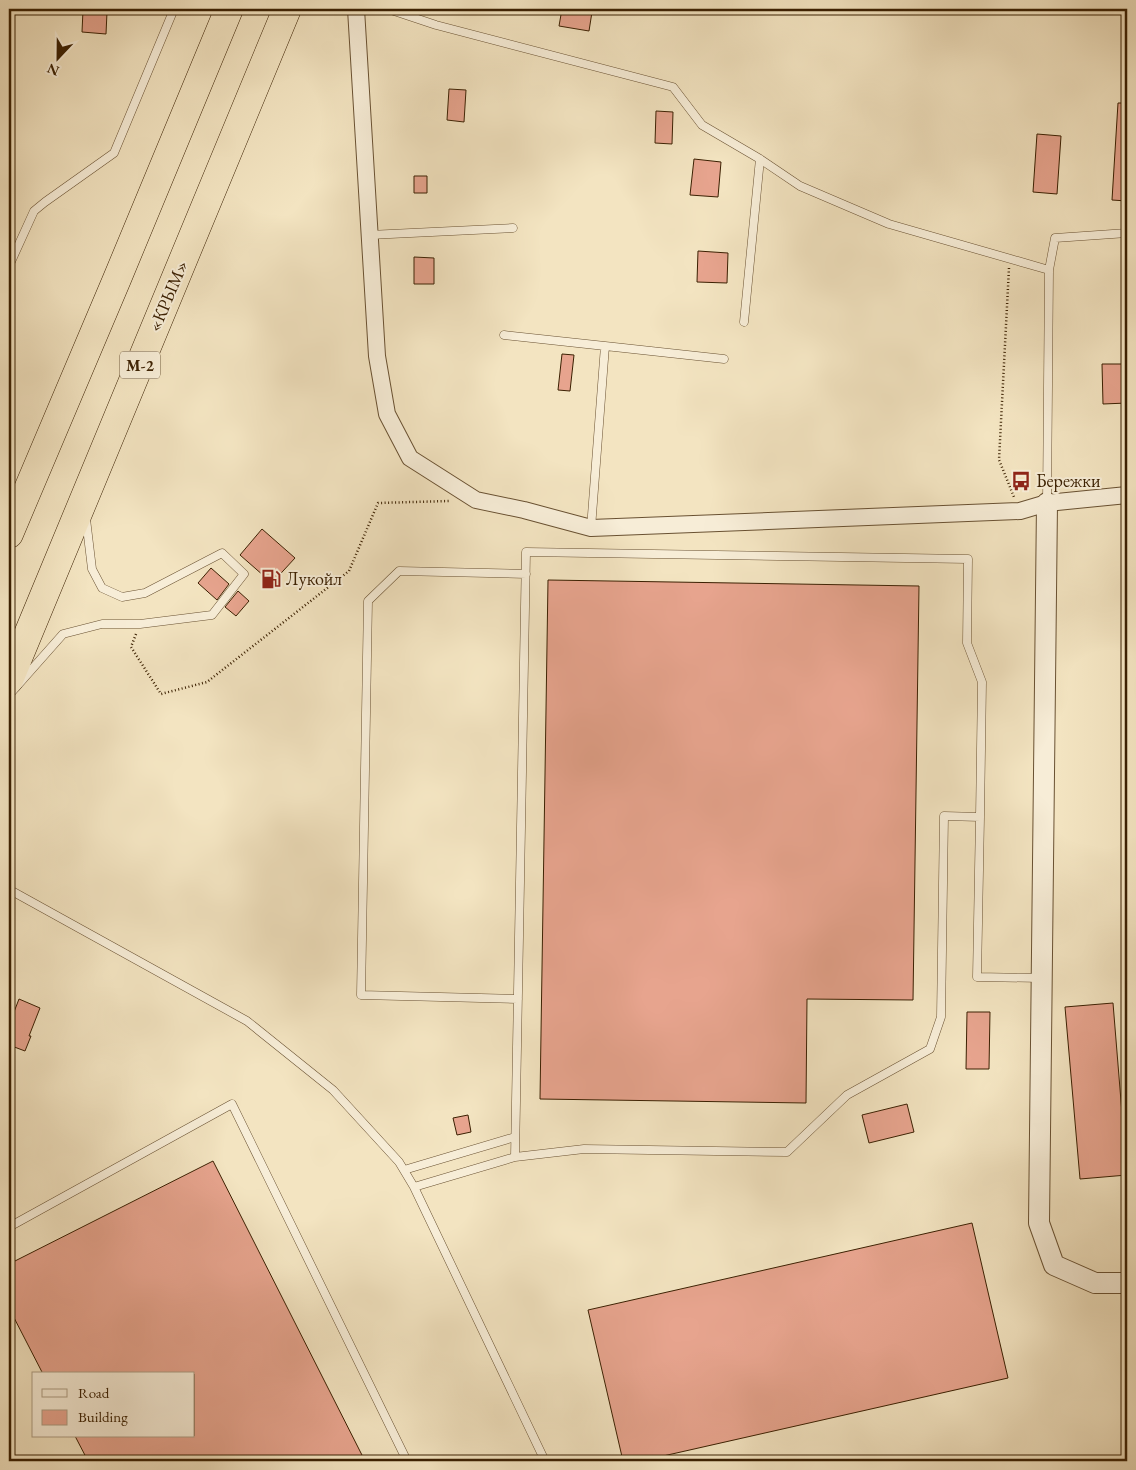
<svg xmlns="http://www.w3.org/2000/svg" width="1136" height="1470" viewBox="0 0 1136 1470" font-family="'EB Garamond',serif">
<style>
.building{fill:#e7a48e;stroke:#3b2002}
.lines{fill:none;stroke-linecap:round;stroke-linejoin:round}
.service-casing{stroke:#695132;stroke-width:9}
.minor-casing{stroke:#695132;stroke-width:18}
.tertiary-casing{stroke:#695132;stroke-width:22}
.motorway-casing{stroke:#3b2002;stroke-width:29}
.path{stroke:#3b2002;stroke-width:2.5;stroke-dasharray:1 2.5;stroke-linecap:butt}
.service{stroke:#f7edd7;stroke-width:8}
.minor{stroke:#f7edd7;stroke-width:16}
.tertiary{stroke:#f7edd7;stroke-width:20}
.motorway{stroke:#f3e4c1;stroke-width:28}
.labels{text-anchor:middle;stroke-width:4;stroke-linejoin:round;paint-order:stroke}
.shield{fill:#f7edd7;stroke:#735e42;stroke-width:1}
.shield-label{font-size:16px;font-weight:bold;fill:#3b2002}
.street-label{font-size:18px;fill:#3b2002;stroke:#f7edd7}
.poi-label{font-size:18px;fill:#3b2002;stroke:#f7edd7;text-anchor:start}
</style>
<rect width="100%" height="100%" fill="#f3e4c1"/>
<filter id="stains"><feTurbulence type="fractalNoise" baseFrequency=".004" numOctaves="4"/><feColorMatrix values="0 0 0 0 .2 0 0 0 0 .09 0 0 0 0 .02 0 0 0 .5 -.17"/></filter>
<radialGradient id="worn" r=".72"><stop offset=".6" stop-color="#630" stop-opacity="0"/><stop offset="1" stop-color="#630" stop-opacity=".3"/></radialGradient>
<!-- building -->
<path class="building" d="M562 9H574L592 12 589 31 559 26Z
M83 10 107 12 106 34 82 32Z
M449 89 466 90 464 122 447 120Z
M1118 103H1127V201L1112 200Z
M656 111 673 112 672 144 655 143Z
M1037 134 1061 136 1057 194 1033 192Z
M694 159 721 162 718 197 690 195Z
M414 176H427V193H414Z
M698 251 728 253 727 283 697 282Z
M414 257 434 258V284H414Z
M562 354 574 355 570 391 558 390Z
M1102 364H1127V403L1103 404Z
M262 529 295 558 272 583 240 555Z
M211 568 229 584 217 600 198 583Z
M548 580 919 586 913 1000 807 999 806 1103 540 1099Z
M238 591 249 601 236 616 225 607Z
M19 999 40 1008 29 1036H31L25 1051 9 1045V1025Z
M1113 1003 1127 1175 1080 1179 1065 1007Z
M967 1012H990L989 1069H966Z
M907 1104 914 1132 869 1143 862 1115Z
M468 1115 471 1132 457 1135 453 1118Z
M213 1161 365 1461H88L75 1436H194V1374H43L9 1308V1264Z
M972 1223 1008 1378 641 1461H623L588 1310Z"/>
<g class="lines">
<defs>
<path id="service" d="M388 9 436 25 673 87 702 125 760 159 800 186 889 224 1049 270
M369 235 513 228
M9 266 34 211 45 202 114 153 174 9
M744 322 760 159
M504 335 605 346 591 528
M605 346 724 359
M1047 502 1049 270 1055 238 1127 233
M9 695 63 634 102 624H140L212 615 244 574 222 553 145 593 122 597 102 588 92 569 86 519
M10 890 247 1021 333 1090 399 1162 414 1187 545 1461
M518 999 361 995 368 601 399 571 526 574
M515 1157 526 552 968 559 967 643 982 682 980 817
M404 1170 515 1137
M414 1187 515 1157 584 1149 787 1152 847 1095 930 1049 941 1017 944 816 980 817 977 977 1042 978
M9 1227 232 1104 407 1461"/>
<path id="minor" d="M356 9 377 356 387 414 410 458 476 500 524 510 591 528 1020 511 1047 503 1127 495"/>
<path id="tertiary" d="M1047 503 1039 1223 1054 1265 1095 1283H1127"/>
<path id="motorway" d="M9 534 117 279 229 9
M9 680 287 9"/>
</defs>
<!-- service casing -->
<use href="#service" class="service-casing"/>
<!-- minor casing -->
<use href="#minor" class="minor-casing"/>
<!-- tertiary casing -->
<use href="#tertiary" class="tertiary-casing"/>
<!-- motorway casing -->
<use href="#motorway" class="motorway-casing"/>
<!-- path -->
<path class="path" d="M1009 268 999 460 1014 497
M136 634 131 647 161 694 207 682 349 571 378 503 449 501"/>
<!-- service -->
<use href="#service" class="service"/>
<!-- minor -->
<use href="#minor" class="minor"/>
<!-- tertiary -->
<use href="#tertiary" class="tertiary"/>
<!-- motorway -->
<use href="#motorway" class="motorway"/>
</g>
<!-- icons -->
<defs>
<symbol id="bus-bare" viewBox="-9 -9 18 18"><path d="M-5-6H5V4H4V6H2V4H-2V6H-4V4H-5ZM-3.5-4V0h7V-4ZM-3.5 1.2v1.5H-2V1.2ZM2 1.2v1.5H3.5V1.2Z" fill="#8f2418" stroke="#f7edd7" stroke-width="2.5" paint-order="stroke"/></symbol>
<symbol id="fuel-bare" viewBox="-9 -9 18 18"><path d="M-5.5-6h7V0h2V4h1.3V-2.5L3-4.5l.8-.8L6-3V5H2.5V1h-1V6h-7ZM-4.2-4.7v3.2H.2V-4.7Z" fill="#8f2418" stroke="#f7edd7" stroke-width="2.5" paint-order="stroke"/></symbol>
</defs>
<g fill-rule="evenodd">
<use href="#bus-bare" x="1007" y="467" width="28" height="28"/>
<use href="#fuel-bare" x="257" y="565" width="28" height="28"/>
</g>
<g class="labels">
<!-- shield labels -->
<rect class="shield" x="120" y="351.5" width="40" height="27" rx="4"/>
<g class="shield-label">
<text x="140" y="371">М-2</text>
</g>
<!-- street labels -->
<g class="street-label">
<text transform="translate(168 296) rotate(-67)" y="6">«КРЫМ»</text>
</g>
<!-- poi labels -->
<g class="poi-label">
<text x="1036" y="487">Бережки</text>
<text x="286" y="585">Лукойл</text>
</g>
</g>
<!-- margin -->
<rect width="1136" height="1470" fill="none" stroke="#f3e4c1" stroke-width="30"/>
<rect x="10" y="10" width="1116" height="1450" fill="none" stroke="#3b2002" stroke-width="2.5"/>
<rect x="15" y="15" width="1106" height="1440" fill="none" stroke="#3b2002"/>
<!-- legend -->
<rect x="32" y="1372" width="162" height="65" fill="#f7edd7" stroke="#ac9b82"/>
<rect x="42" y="1389" width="25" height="8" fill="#f7edd7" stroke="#ac9b82"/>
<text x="78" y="1398" font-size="15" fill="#3b2002">Road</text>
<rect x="42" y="1410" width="25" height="15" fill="#e7a48e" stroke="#ac9b82"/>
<text x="78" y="1422" font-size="15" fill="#3b2002">Building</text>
<!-- north arrow -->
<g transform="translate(58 58) rotate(202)" stroke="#f7edd7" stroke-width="4" paint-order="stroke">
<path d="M0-4L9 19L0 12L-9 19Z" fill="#3b2002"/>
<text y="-8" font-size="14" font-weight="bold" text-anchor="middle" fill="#3b2002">N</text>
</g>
<rect width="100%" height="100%" filter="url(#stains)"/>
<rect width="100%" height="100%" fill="url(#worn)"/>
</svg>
